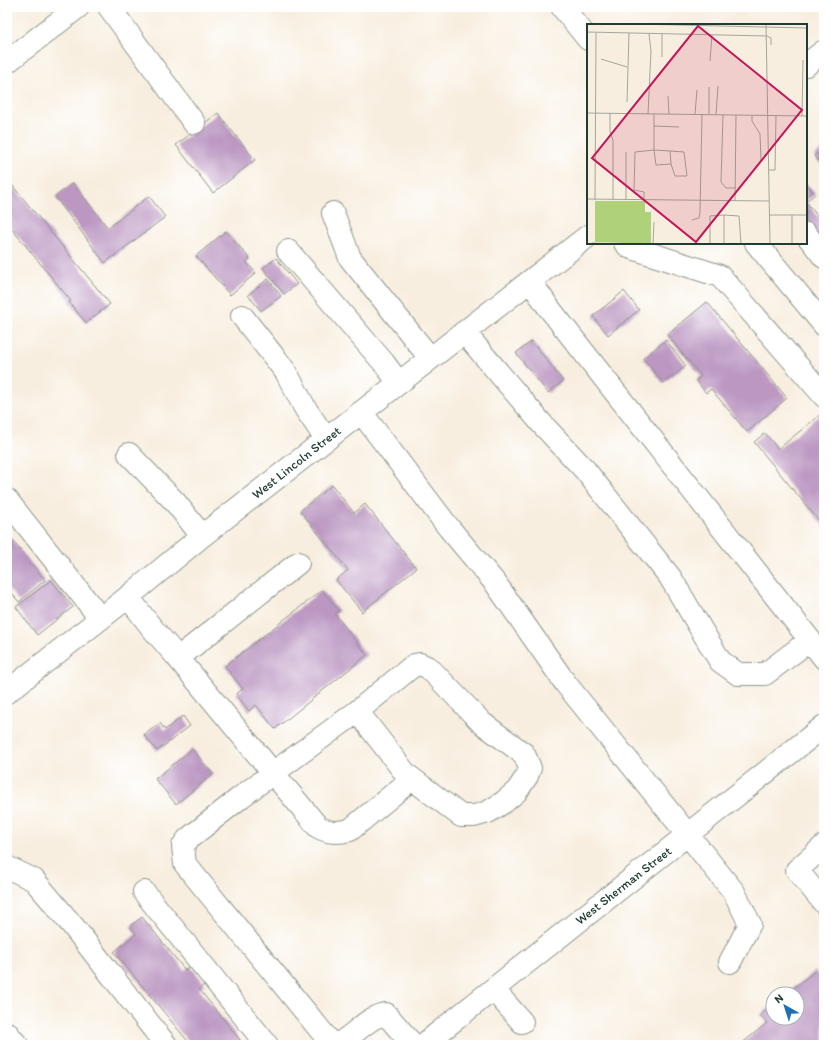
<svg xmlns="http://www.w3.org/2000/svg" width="831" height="1052" viewBox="0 0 831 1052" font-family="Itim,sans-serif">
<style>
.building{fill:#bb97c2}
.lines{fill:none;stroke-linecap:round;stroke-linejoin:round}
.minor-casing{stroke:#8c968a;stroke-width:24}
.minor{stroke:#fff;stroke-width:22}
.labels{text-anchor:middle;stroke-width:4;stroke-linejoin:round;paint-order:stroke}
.street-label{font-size:13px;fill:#1f3d34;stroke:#fff}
.inset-road{fill:none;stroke:#a1a79b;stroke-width:1}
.view{fill:#c2185b;fill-opacity:0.15;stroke:#c2185b;stroke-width:2}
.inset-edge{fill:none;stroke:#1f3d34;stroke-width:2}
</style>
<rect width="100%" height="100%" fill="#fff"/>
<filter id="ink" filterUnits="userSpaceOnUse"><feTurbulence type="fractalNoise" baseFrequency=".025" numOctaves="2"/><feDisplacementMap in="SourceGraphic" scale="8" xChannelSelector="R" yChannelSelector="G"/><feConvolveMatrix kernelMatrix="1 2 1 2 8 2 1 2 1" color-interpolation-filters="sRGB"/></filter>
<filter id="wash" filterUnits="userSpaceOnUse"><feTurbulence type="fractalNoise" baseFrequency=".012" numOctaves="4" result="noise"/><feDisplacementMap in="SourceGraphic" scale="16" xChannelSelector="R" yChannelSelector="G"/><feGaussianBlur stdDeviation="0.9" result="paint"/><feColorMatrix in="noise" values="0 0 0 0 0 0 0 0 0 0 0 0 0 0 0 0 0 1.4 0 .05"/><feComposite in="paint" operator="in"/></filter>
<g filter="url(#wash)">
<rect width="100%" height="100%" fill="#f8eedf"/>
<g id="blocks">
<!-- building -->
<path class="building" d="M218 113 255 160 213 193 176 145Z
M824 148V168L814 156Z
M7 179 110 304 86 323 69 302 71 301 7 223Z
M73 183 108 228 149 196 165 217 105 263 55 197Z
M806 183 815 194 806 201Z
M806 202 824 224V246L806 224Z
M226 231 250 259 246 262 256 273 230 295 196 256Z
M276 258 297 284 284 294 263 268Z
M268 279 281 296 261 311 248 295Z
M624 291 639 310 608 335 593 316Z
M707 302 787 398 747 432 711 389 706 393 696 380 701 376 667 335Z
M666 340 686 366 663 383 643 358Z
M532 341 563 381 548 393 516 353Z
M821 414 824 418V527L754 442 765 433 778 449Z
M332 485 354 513 365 504 416 568 362 612 336 580 348 570 300 511Z
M7 534 45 580 19 602 7 587Z
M51 580 73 607 37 635 16 607Z
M322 590 339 611 335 614 367 655 275 729 256 705 249 711 236 694 243 689 225 666Z
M183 716 190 726 157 751 144 735 160 723 165 730Z
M192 749 213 774 176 804 155 779Z
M142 917 185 970 190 966 205 984 199 989 244 1045H191L114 952 136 934 130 926Z
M815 971 824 983V1045H740L767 1023 760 1015 773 1005V1018H797V994H786Z"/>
</g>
</g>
<g filter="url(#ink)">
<use href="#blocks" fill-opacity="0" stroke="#8c968a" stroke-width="1"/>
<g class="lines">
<defs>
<path id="minor" d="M109 7 194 123
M562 7 588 39
M7 62 78 7
M806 65 824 51
M333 213 350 258 430 358
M806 234 824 257
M625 243 629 247 720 276 824 396
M756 243 824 325
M288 251 384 363 399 383
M530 281 549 308 824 658
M242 316 286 372 305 408 326 439
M464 332 542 424 585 470 670 577 720 661 738 674H765L810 640
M361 412 449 528 496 584 566 684 734 892 750 924 730 962
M129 454 175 502 202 536
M7 500 100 618
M128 597 152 628 178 658 298 563
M178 658 273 773 354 714 361 716 406 774 407 783 350 830C338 833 329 833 318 827L273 773 241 797 188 839 183 846 185 864 330 1042 336 1045
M7 692 128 597 202 536 588 236
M354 714 414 665 420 664 429 668 482 723 524 754 530 768 527 776 517 791 504 802 488 812 474 816H461L406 774
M824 846 797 870 824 903
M7 867 34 880 73 926 166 1045
M144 892 267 1045
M493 989 522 1022
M7 1033 17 1045
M336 1045C352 1038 369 1015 386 1014L413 1045
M423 1045 824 726"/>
</defs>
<!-- minor casing -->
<use href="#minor" class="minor-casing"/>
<!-- minor -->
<use href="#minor" class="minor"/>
</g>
</g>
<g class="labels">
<!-- street labels -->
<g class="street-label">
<text transform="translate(296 462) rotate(-38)" y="5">West Lincoln Street</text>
<text transform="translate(623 885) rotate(-38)" y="5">West Sherman Street</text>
</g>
</g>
<!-- overview -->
<g transform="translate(587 24)">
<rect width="220" height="220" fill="#f8eedf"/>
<path d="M8 177H58V188H64V220L8 218Z" fill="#aed17a"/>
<path class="inset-road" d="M48 0 220 4M179 0 183 220M0 8 180 12 184 14V21M75 10V33M14 35 40 43M123 37 125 11M122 63V90M81 72 82 90M40 78 42 9M0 89 220 92M23 89V108L26 116V176M61 90 64 27 62 10M67 90V102L92 103M108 90 110 66M129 91 131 62M136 91 134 158 139 164H148M165 91V97L173 110 174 136M215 92 216 36M83 127 97 128 100 152H88L84 140M181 146H188L189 92M0 175 182 177M8 176 9 9M39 176V128M57 176V168L47 166 48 128 67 126 69 141 84 140 83 127 67 126V102M148 176 149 91M137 191V220M183 191H220M205 191V220M105 196 112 194 113 188 115 90M5 219 30 220M66 220 67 198M123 220V192L137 191 152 192 154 220"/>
<path class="view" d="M111 2 215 86 109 218 5 134Z"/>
<rect width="220" height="220" class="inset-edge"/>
</g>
<!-- margin -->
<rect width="831" height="1052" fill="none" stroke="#fff" stroke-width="24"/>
<!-- north arrow -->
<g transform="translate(785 1006) rotate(321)"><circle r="19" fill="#ffffff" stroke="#a5b1ae"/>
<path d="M0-3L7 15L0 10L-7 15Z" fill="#1f6fb2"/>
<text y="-6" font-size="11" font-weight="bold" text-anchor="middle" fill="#1f3d34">N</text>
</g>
</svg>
